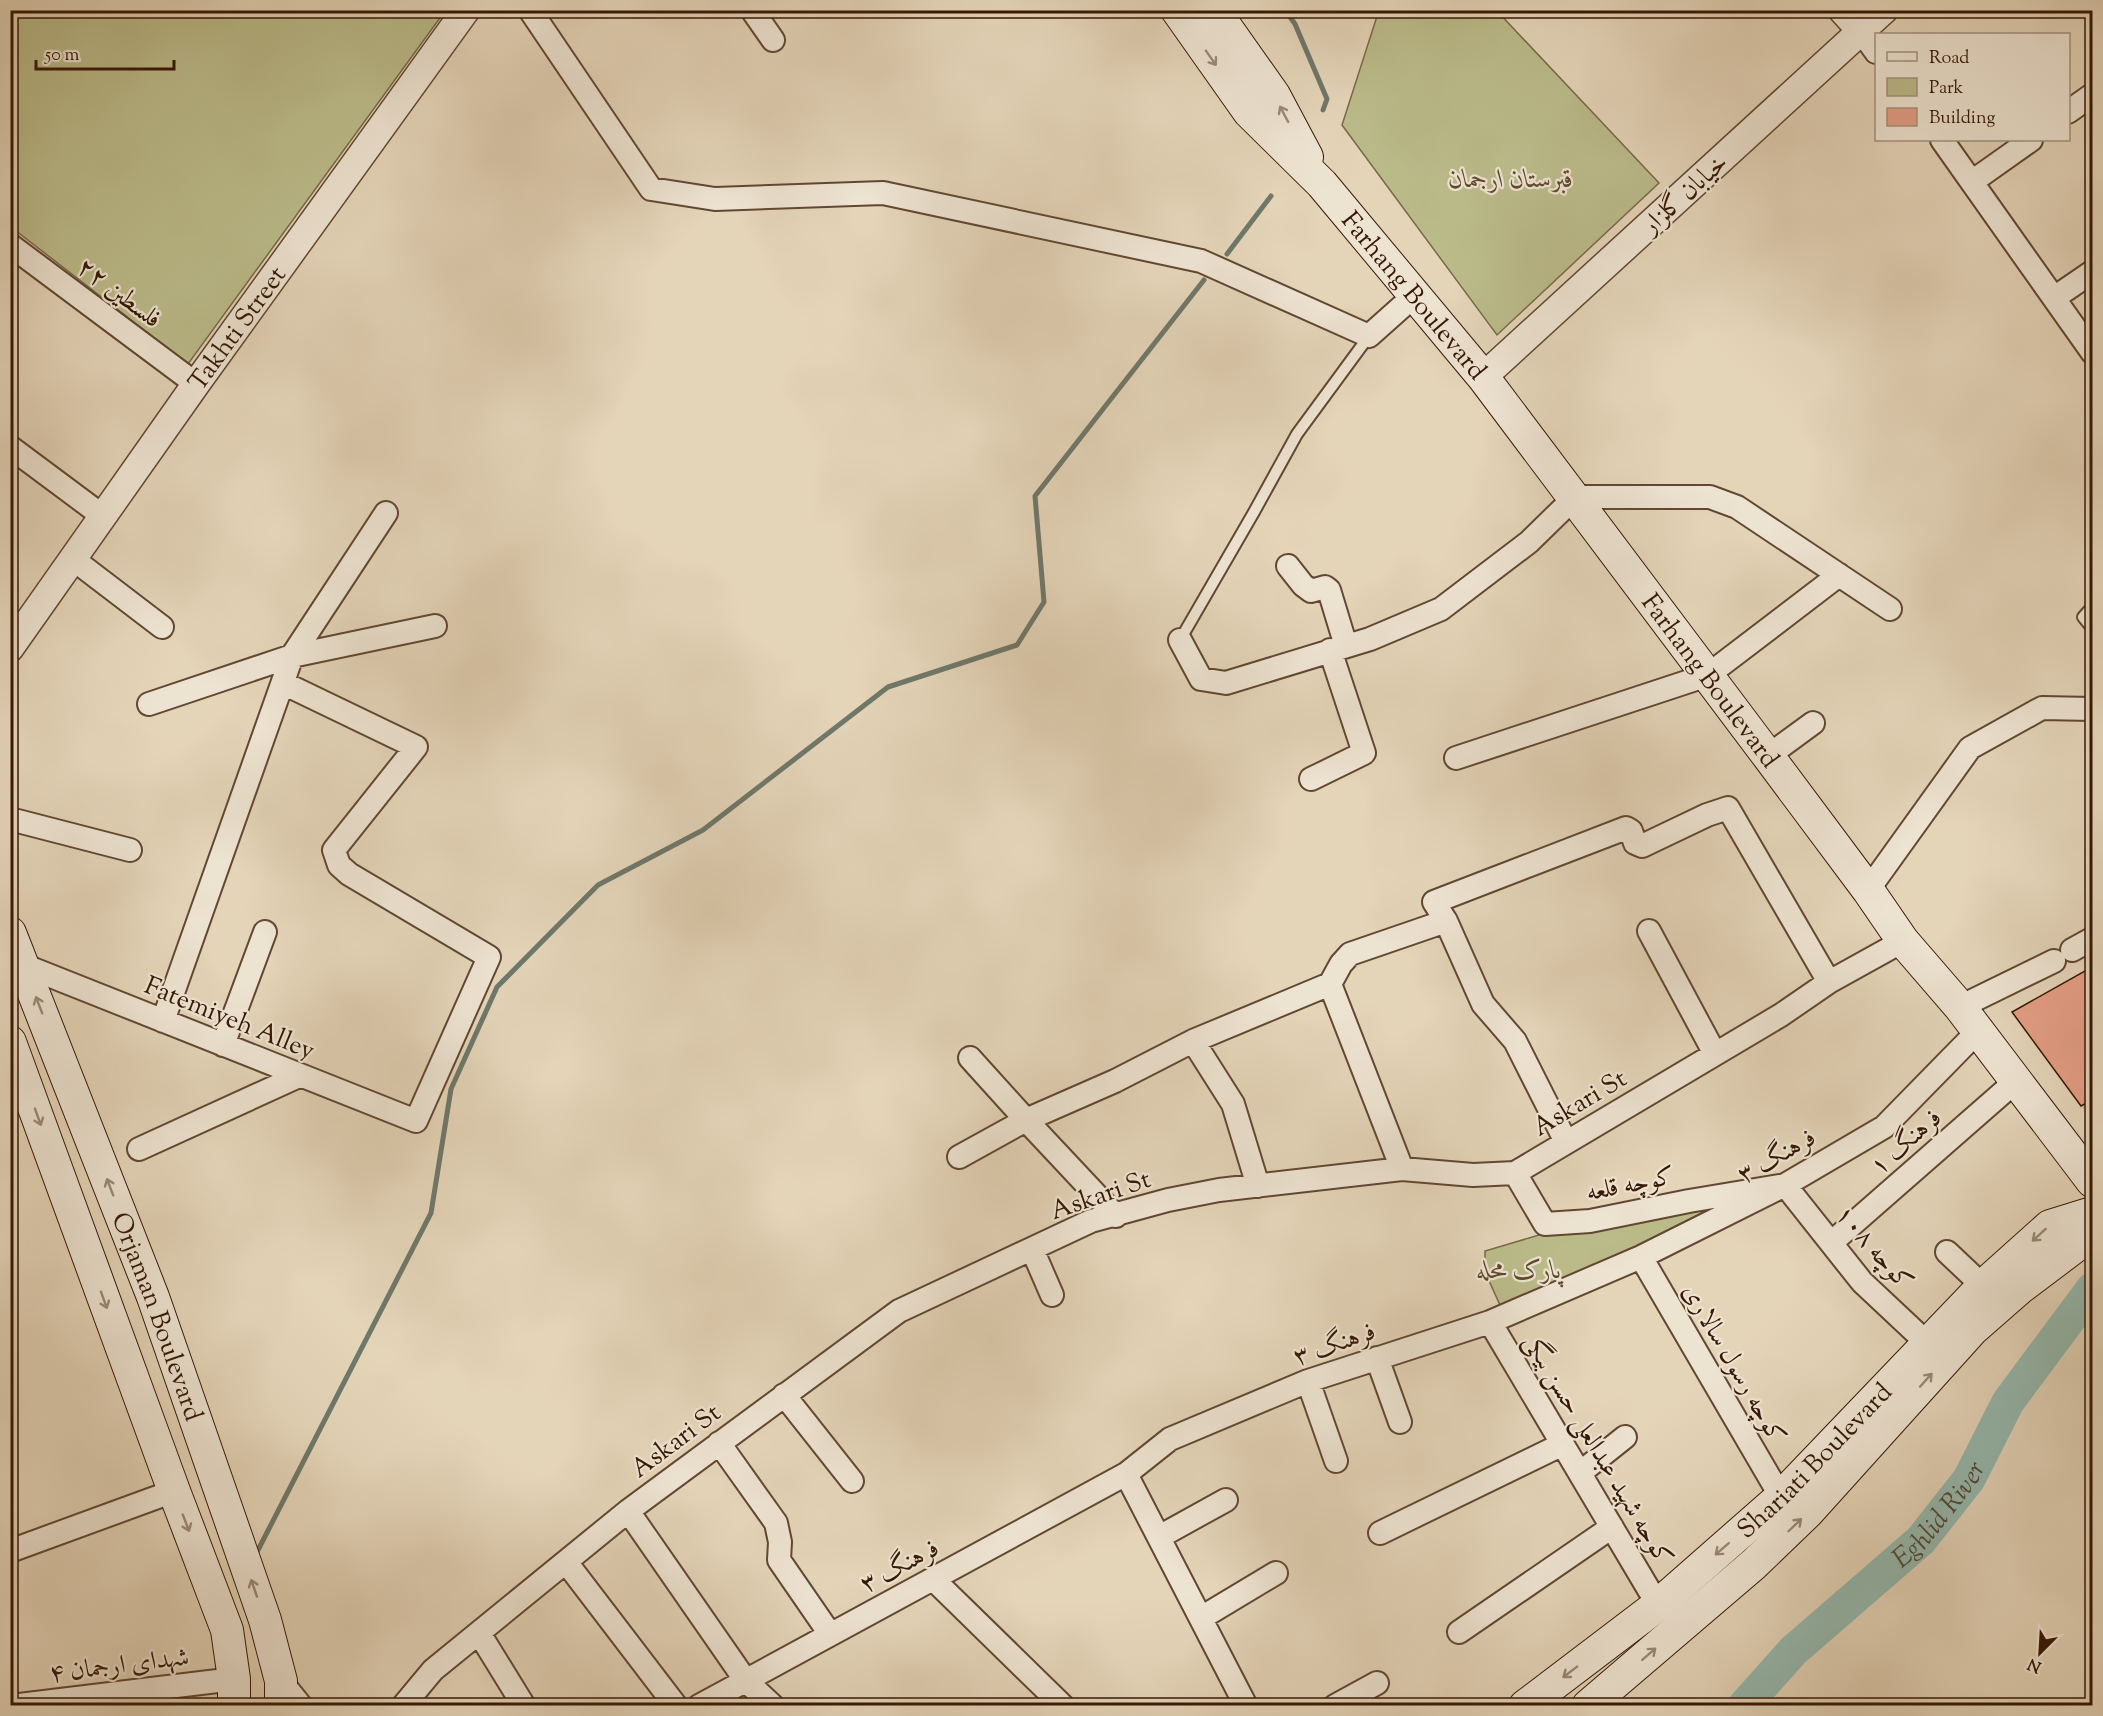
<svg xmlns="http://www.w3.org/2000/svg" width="2103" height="1716" viewBox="0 0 2103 1716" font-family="'Sorts Mill Goudy',Amiri,serif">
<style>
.green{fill:#bbbb8a;stroke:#786a48;stroke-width:1.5}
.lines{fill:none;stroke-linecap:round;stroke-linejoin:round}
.stream{stroke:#6f786a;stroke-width:5}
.river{stroke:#95b8ad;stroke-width:33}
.building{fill:#e49e85;stroke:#361805;stroke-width:1.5;filter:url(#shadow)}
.service-casing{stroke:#624732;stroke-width:14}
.minor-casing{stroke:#624732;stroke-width:26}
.tertiary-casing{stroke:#624732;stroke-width:30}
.secondary-casing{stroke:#361805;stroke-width:34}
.service{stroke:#ede3d1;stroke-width:10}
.minor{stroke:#ede3d1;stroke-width:22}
.tertiary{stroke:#ede3d1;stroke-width:27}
.secondary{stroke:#ede3d1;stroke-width:32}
.oneway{stroke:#9b8875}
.labels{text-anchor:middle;stroke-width:4.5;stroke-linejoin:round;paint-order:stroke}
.park-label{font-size:26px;font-style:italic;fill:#5e492d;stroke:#ede3d1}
.street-label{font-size:26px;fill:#361805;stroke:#ede3d1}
.water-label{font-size:27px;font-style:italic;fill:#524837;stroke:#ede3d1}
</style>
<defs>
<filter id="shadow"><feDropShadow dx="6" dy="4" stdDeviation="1.5" flood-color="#0004"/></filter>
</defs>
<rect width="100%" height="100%" fill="#e4d4b8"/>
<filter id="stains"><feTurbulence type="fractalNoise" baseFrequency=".00333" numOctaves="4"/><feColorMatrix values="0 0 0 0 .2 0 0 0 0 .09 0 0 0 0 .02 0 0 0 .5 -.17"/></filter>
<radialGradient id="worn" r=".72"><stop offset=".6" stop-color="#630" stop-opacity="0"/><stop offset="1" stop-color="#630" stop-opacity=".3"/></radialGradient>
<!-- green -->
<path class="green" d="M1379 10 1497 11 1659 183 1497 335 1342 125Z
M10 11 11 10 445 11 188 364 11 227Z
M1733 1189 1735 1200 1572 1281 1500 1305 1485 1272V1251L1539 1235Z"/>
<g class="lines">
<!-- stream -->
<path class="stream" d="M1285 10 1295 24 1327 99 1323 110
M1227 254 1271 196
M257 1552 431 1213 451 1089 497 987 598 885 703 830 888 687 1017 645 1044 602 1035 496 1204 280"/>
<!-- river -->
<path class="river" id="s1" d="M1744 1706 1793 1651 1921 1540 1969 1479 2008 1402 2092 1289"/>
</g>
<!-- building -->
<path class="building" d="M2092 967V1100L2081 1106 2012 1012Z"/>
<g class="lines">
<defs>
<path id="service" d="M2092 607 2083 617 2092 628
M1180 640 1254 512 1297 434 1369 336"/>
<path id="minor" d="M530 10 651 189 715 199 883 193 1201 261 1369 336 1415 295
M752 10 773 40
M1861 31 1876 52
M2068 112 2092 95
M1942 140 2092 352
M1973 181 2031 140
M10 245 196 384
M2054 298 2092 272
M10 447 104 517
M73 559 162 627
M1288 566 1303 585 1311 591 1325 587 1329 590 1346 646
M1180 640 1201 679 1226 683 1370 639 1441 609 1529 542 1575 497H1710L1737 507 1890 609
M149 704 292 656 435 626
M1768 756 1813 723
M1456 758 1708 675 1839 575
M1311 779 1364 753 1330 650
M10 819 130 850
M1868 890 1970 748 2042 708 2092 709
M1649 931 1715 1054
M2072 950 2092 939
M23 965 416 1121 489 957 349 874 339 865 334 850 416 747 283 683
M1330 984 1402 1169
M1960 1007 2054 961
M163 1021 292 656 386 513
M1193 1041 1233 1104 1258 1186
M223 1045 265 932
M1566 1142 1515 1041 1483 1004 1446 921 1434 902 1626 828 1631 831 1635 843 1642 846 1707 815 1728 808 1829 982
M139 1149 299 1076
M959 1157 1026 1120 970 1058
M1515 1173 1545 1224 1590 1221 1689 1201 1785 1185 1862 1282 1927 1343
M1116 1216 1026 1120 1115 1081 1193 1041 1330 984 1341 964 1350 954 1446 921
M1831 1243 2016 1081
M1032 1249 1052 1295
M1947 1252 1983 1286
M1641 1257 1781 1497
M1490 1322 1658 1605
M1377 1358 1400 1422
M1308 1381 1336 1461
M784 1395 852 1481
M719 1443 776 1523 780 1542 779 1560 830 1634
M1580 1473 1625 1437
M1126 1474 1246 1706
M628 1511 746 1681 773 1706
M1380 1533 1563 1444
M1159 1537 1226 1500
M10 1551 174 1491
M566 1562 676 1706
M933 1579 1063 1706
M1201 1618 1276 1573
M1459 1632 1612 1527
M479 1633 524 1706
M281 1681 301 1706
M11 1706 234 1679
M403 1706 433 1670 628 1511 899 1311 1091 1221 1168 1200 1219 1190 1402 1169 1473 1175 1515 1173 1781 1015 1829 982 1903 941
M699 1706 1126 1474 1170 1439 1308 1381 1490 1322 1641 1257 1785 1185 1884 1127 1978 1031
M1335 1706 1377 1683"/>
<g id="tertiary">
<path d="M1842 10 1861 31"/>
<path d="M1483 377 1884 10"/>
<path id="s2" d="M10 648 196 384 466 10"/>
</g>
<g id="secondary">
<path id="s3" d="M1177 10 1249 112 1322 184 1483 377 1768 756 1868 890 1903 941 1960 1007 2092 1181"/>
<path d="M1214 10 1274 95 1307 157"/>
<path id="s4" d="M10 933 153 1297 265 1620 281 1681V1706"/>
<path d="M10 1042 174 1491 227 1630 234 1679V1706"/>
<path id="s5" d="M1525 1706 1658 1605 1781 1497 1983 1286 2050 1226 2092 1213"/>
<path d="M1588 1706 1754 1564 1807 1513 1972 1330 2020 1288 2085 1239 2092 1231"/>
</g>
</defs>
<!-- service casing -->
<use href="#service" class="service-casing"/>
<!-- minor casing -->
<use href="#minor" class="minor-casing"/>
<!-- tertiary casing -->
<use href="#tertiary" class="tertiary-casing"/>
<!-- secondary casing -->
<use href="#secondary" class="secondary-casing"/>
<!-- service -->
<use href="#service" class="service"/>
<!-- minor -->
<use href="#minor" class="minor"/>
<!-- tertiary -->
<use href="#tertiary" class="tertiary"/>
<!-- secondary -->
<use href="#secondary" class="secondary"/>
</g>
<!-- one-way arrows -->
<defs><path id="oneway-shaft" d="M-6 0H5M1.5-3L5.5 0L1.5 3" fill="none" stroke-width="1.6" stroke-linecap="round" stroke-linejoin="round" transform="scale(1.5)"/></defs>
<g class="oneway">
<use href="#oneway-shaft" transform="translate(1211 58) rotate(55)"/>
<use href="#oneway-shaft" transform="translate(1284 114) rotate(-118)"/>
<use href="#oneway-shaft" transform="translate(39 1005) rotate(-111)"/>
<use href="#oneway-shaft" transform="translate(38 1117) rotate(70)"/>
<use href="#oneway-shaft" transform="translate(110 1187) rotate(-111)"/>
<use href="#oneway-shaft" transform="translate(2039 1235) rotate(138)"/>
<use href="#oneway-shaft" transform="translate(104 1300) rotate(70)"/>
<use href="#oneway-shaft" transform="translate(1926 1380) rotate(-48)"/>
<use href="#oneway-shaft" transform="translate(186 1523) rotate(69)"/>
<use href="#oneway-shaft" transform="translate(1795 1525) rotate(-44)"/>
<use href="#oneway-shaft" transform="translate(1722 1549) rotate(139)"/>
<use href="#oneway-shaft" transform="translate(254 1588) rotate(-109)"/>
<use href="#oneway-shaft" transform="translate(1649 1654) rotate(-41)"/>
<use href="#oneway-shaft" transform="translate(1570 1672) rotate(143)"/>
</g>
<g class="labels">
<!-- park labels -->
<g class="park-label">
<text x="1511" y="187">قبرستان ارجمان</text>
<text x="1519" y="1278">پارک محله</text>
</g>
<!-- street labels -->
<g class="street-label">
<text transform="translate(1684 193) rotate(-42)" y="9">خیابان گلزار</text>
<text transform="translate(120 292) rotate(37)" y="9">فلسطین ۲۲</text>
<text dy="9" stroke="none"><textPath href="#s3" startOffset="372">Farhang Boulevard</textPath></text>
<text dy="9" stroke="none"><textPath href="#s2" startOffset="392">Takhti Street</textPath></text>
<text dy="9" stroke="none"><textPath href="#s3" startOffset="858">Farhang Boulevard</textPath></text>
<text transform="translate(230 1017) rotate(22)" y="9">Fatemiyeh Alley</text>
<text transform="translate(1579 1102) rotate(-31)" y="9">Askari St</text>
<text transform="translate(1905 1141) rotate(-41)" y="9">فرهنگ ۱</text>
<text transform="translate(1776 1155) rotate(-29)" y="9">فرهنگ ۳</text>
<text transform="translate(1630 1183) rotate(-11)" y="9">کوچه قلعه</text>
<text transform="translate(1100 1194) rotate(-19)" y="9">Askari St</text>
<text transform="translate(1875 1247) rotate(49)" y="9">کوچه ۱۰۸</text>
<text dy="9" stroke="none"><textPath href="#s4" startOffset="411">Orjaman Boulevard</textPath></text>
<text transform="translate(1334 1343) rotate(-19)" y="9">فرهنگ ۳</text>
<text transform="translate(1735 1363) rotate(60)" y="9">کوچه رسول سالاری</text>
<text transform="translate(675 1440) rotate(-37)" y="9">Askari St</text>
<text transform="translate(1599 1449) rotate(59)" y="9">کوچه شهید عبدالعلی حسن بیگی</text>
<text dy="9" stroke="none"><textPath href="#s5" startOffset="380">Shariati Boulevard</textPath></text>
<text transform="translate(899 1565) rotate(-28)" y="9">فرهنگ ۳</text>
<text transform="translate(119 1664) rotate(-7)" y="9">شهدای ارجمان ۴</text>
</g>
<!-- water labels -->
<g class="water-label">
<text dy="9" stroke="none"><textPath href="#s1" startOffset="274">Eghlid River</textPath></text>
</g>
</g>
<!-- margin -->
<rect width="2103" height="1716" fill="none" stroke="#e4d4b8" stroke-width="36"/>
<rect x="12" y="12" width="2079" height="1692" fill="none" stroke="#361805" stroke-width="3"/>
<rect x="18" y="18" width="2067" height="1680" fill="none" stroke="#361805" stroke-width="1.5"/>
<!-- legend -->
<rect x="1875" y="33" width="195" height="108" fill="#ede3d1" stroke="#a4927f" stroke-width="1.5"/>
<rect x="1887" y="52" width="30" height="9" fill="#ede3d1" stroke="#a4927f" stroke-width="1.5"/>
<text x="1929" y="63" font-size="18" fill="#361805">Road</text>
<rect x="1887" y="78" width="30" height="18" fill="#bbbb8a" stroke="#a4927f" stroke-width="1.5"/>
<text x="1929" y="93" font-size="18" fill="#361805">Park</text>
<rect x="1887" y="108" width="30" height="18" fill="#e49e85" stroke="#a4927f" stroke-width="1.5"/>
<text x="1929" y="123" font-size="18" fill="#361805">Building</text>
<!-- north arrow -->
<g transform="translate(2040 1653) rotate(204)" stroke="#ede3d1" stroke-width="4.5" paint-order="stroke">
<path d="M0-4.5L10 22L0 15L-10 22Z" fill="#361805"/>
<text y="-9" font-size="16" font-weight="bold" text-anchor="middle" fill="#361805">N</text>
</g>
<!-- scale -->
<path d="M36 60v9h138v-9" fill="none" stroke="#361805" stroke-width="3"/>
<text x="45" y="60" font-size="18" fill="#361805" stroke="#ede3d1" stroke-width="4.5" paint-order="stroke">50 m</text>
<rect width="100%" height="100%" filter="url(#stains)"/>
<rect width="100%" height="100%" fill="url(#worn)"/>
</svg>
